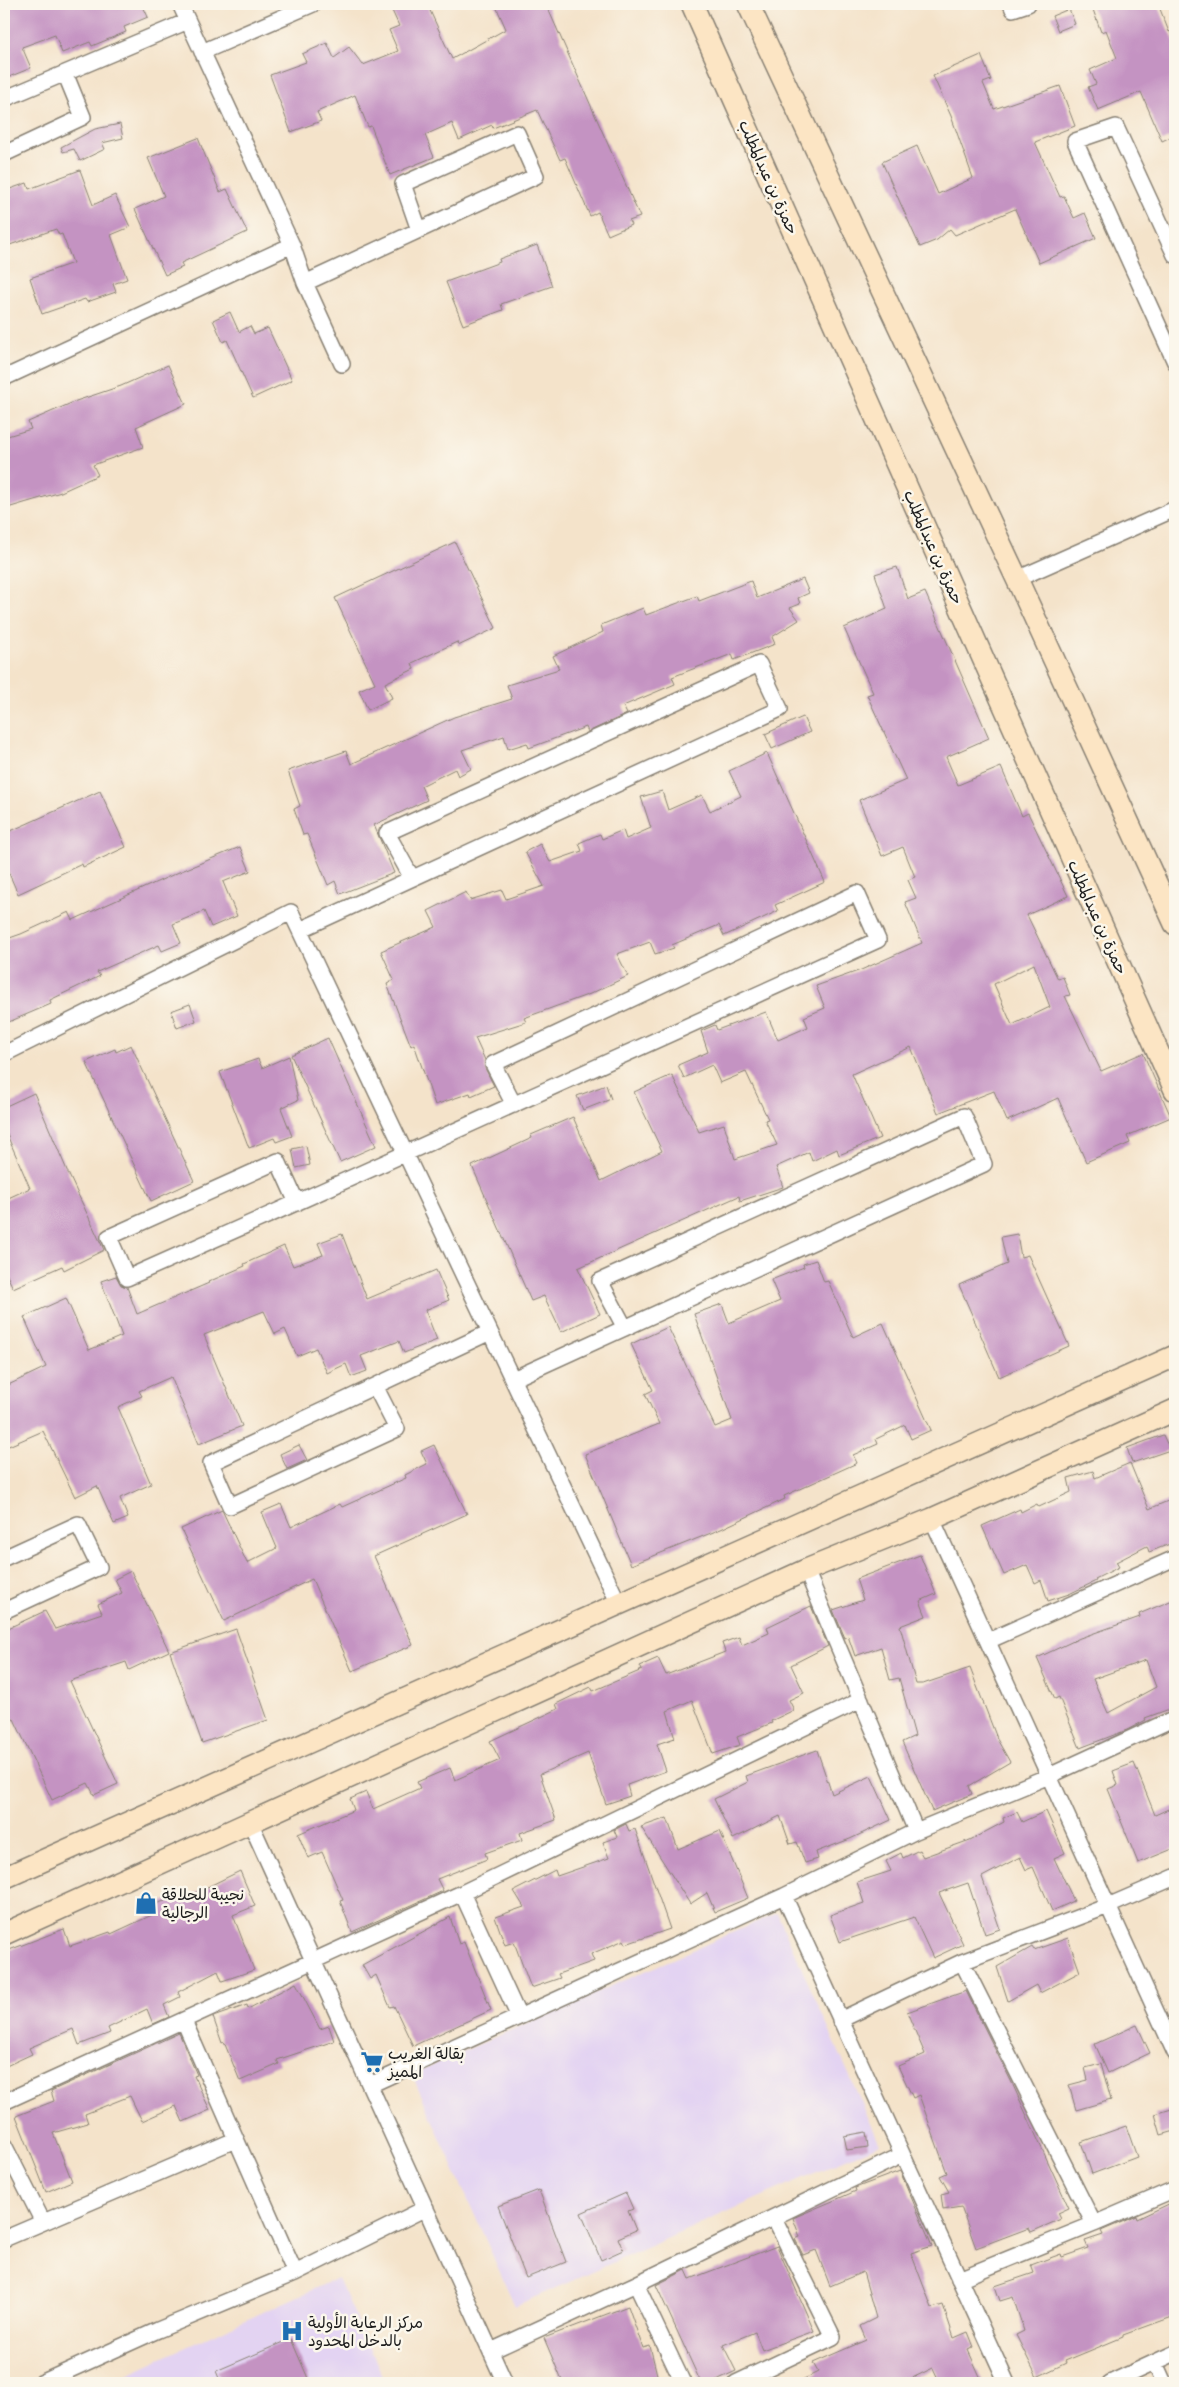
<svg xmlns="http://www.w3.org/2000/svg" width="1179" height="2387" viewBox="0 0 1179 2387" font-family="'Gochi Hand','Playpen Sans Arabic',sans-serif">
<style>
.built{fill:#e3d3f2}
.building{fill:#c493c2;fill-rule:evenodd}
.lines{fill:none;stroke-linecap:round;stroke-linejoin:round}
.street-casing{stroke:#888073;stroke-width:18}
.secondary-casing{stroke:#888073;stroke-width:24}
.street{stroke:#fff;stroke-width:15}
.secondary{stroke:#fce5c4;stroke-width:21}
.labels{text-anchor:middle;stroke-width:5;stroke-linejoin:round;paint-order:stroke}
.street-label{font-size:16px;fill:#1c1c1c;stroke:#fbf7ec}
.poi-label{font-size:16px;fill:#1c1c1c;stroke:#fbf7ec;text-anchor:start}
</style>
<rect width="100%" height="100%" fill="#fbf7ec"/>
<filter id="ink" filterUnits="userSpaceOnUse"><feTurbulence type="fractalNoise" baseFrequency=".02" numOctaves="2"/><feDisplacementMap in="SourceGraphic" scale="10" xChannelSelector="R" yChannelSelector="G"/><feConvolveMatrix kernelMatrix="1 2 1 2 8 2 1 2 1" color-interpolation-filters="sRGB"/></filter>
<filter id="wash" filterUnits="userSpaceOnUse"><feTurbulence type="fractalNoise" baseFrequency=".0096" numOctaves="4" result="noise"/><feDisplacementMap in="SourceGraphic" scale="20" xChannelSelector="R" yChannelSelector="G"/><feGaussianBlur stdDeviation="1.12" result="paint"/><feColorMatrix in="noise" values="0 0 0 0 0 0 0 0 0 0 0 0 0 0 0 0 0 1.4 0 .05"/><feComposite in="paint" operator="in"/></filter>
<g filter="url(#wash)">
<rect width="100%" height="100%" fill="#f4e3ca"/>
<!-- built -->
<path class="built" d="M777 1913 880 2144 515 2306 412 2074Z
M338 2278 386 2383H107Z"/>
<g id="blocks">
<!-- building -->
<path class="building" d="M4 4H142L148 17 124 27 126 32 92 46 90 42 62 53 55 35 22 47 31 68 4 79Z
M389 4H427L452 59 506 29 495 4H546L640 217 629 221 631 225 608 235 598 212 590 216 565 158 560 160 537 110 493 128 492 125 459 140 452 123 425 135 434 157 390 175 371 126 368 127 355 95 317 112 321 121 291 132 270 75 306 62 302 54 327 43 334 58 349 47 363 65 398 51 389 30 399 26Z
M1091 4H1158L1169 32 1170 31 1175 43V135L1162 141 1141 92 1098 110 1088 87 1096 84 1090 70 1117 58 1106 30 1101 32Z
M1069 9 1075 24 1058 31 1052 16Z
M981 55 991 80 983 83 994 109 1060 86 1075 126 1035 142 1060 197 1064 196 1074 218 1085 213 1096 238 1039 263 1015 209 955 235 950 229 937 240 920 247 882 162 917 146 938 194 973 178 951 116 933 76Z
M120 124 123 138 102 143 105 149 80 161 74 149 63 152 61 147 95 129Z
M198 138 220 192 227 189 247 232 181 263 183 267 165 275 135 209 164 196 148 158Z
M80 170 93 205 115 195 130 227 111 235 127 279 113 284 116 292 87 302 85 299 42 314 30 278 73 263 62 234 59 235 56 229 4 247V191L27 183 29 189Z
M537 245 552 286 501 304 503 310 463 325 446 282 500 262 499 259Z
M230 312 239 332 250 326 254 334 268 328 292 380 253 398 227 340 223 342 213 320Z
M168 365 186 404 136 427 143 447 93 465 98 475 61 492 4 509V437L31 429 28 422 76 401 121 386Z
M455 542 496 628 458 646 457 642 412 663 414 669 385 683 392 698 368 710 359 690 375 683 335 598Z
M897 567 908 599 925 592 989 738 946 757 958 785 1001 767 1022 816 1028 813 1068 896 1027 915 1058 979 1063 977 1070 995 1065 996 1101 1071 1143 1053 1171 1117 1127 1136 1130 1143 1086 1162 1058 1098 1007 1121 994 1091 938 1113 911 1047 852 1074 880 1138 839 1155 837 1149 812 1161 809 1152 776 1167 783 1187 740 1201 739 1196 578 1268 600 1314 561 1332 544 1296 531 1301 472 1166 532 1138 531 1135 573 1117 601 1181 662 1151 634 1092 672 1075 699 1132 724 1124 735 1159 777 1145 765 1120 768 1119 746 1072 720 1083 712 1065 684 1078 678 1065 708 1052 701 1031 715 1025 717 1030 766 1012 778 1040 808 1027 804 1017 825 1008 816 986 861 970 922 943 905 902 916 898 908 880 915 877 903 847 882 856 859 800 906 780 867 695 873 693 844 628 887 609 875 574ZM1034 964 1050 1007 1012 1025 994 984Z
M803 579 809 593 798 598 800 604 790 608 799 620 772 637 775 644 734 660 732 654 672 677 675 684 623 706 627 714 588 732 586 727 529 748 527 743 508 749 504 736 462 750 471 769 458 776 455 769 421 786 427 800 374 825 394 873 340 894 335 881 328 885 307 834 303 835 294 809 300 806 288 771 346 751 351 764 454 717 512 699 507 685 559 669 553 656 603 632 601 625 643 608 646 615 697 596 699 601 751 581 757 598Z
M803 717 810 732 772 749 765 734Z
M767 753 825 882 775 905 778 911 724 936 719 925 672 945 674 948 655 954 650 942 617 954 628 976 590 994 524 1018 526 1022 475 1038 485 1060V1068L494 1086 471 1096 470 1093 435 1105 414 1044 411 1046 387 984 394 980 381 951 436 927 428 911 466 892 470 900 502 890 506 899 544 886 525 852 540 844 550 862 582 851 579 843 600 834 602 839 623 830 626 839 651 828 641 797 662 791 668 810 702 795 710 811 741 796 729 771Z
M100 791 126 847 83 867 82 864 18 894 4 862V834Z
M240 847 250 871 223 882 237 916 211 927 204 911 173 924 181 943 162 951 159 945 97 972 100 976 50 1000 51 1004 4 1024V940L21 934 69 912 73 920 179 872Z
M190 1004 196 1021 177 1028 171 1011Z
M328 1038 376 1146 340 1162 291 1055Z
M131 1045 194 1181 151 1201 86 1062 115 1049 116 1052Z
M289 1056 298 1100 281 1108 292 1136 276 1142 274 1138 249 1148 220 1072 258 1059 262 1068Z
M606 1085 611 1099 583 1110 577 1096Z
M34 1093 69 1175 104 1250 64 1270 62 1266 13 1288 4 1269V1200L30 1188 4 1128V1107Z
M306 1146 310 1165 296 1168 292 1149Z
M342 1234 367 1299 436 1270 449 1300 425 1310 437 1340 404 1353 399 1341 361 1356 367 1371 351 1377 346 1364 327 1373 316 1348 297 1356 285 1329 275 1334 264 1311 204 1335 242 1426 199 1444 171 1377 139 1391 142 1396 118 1407 151 1484 120 1498 128 1518 114 1524 97 1486 75 1497 43 1431 4 1448V1387L46 1367 24 1317 66 1298 89 1350 122 1336 101 1281 116 1276 121 1285 127 1287 137 1314 209 1283 208 1282 245 1266 244 1264 284 1246 293 1266 323 1255 318 1243Z
M1017 1234 1021 1257 1028 1255 1069 1346 999 1377 959 1285 1007 1264 1001 1237Z
M816 1260 824 1282 828 1281 853 1337 883 1323 931 1430 911 1439 905 1425 876 1439 878 1444 853 1455 857 1463 784 1496 785 1499 721 1529 631 1565 585 1454 659 1424 645 1394 653 1390 631 1344 668 1327 715 1427 732 1420 694 1314 722 1304 729 1323 780 1301 771 1280 804 1267 803 1264Z
M1163 1435 1170 1450 1132 1463 1127 1448Z
M299 1445 307 1460 287 1469 280 1454Z
M434 1445 467 1514 374 1556 413 1645 352 1671 312 1579 224 1621 181 1529 222 1510 247 1563 277 1548 262 1512 281 1504 291 1527 340 1504 342 1507 406 1478 405 1475 427 1464 421 1451Z
M1130 1463 1149 1509 1175 1498V1542L1149 1552 1147 1546 1116 1562 1119 1567 1095 1579 1096 1581 1069 1594 1048 1601 1041 1580 1035 1583 1027 1565 1004 1575 982 1526 1020 1509 1021 1512 1037 1504 1039 1507 1071 1492 1068 1478 1093 1471 1095 1478Z
M920 1555 936 1594 920 1601 926 1616 900 1626 916 1684H923L970 1668 998 1741 1010 1762 969 1786 972 1794 932 1811 902 1742 915 1736 899 1678 890 1680 881 1647 855 1656 848 1636 845 1638 833 1610 863 1600 856 1579Z
M131 1571 169 1651 129 1670 126 1662 70 1681 118 1784 94 1795 88 1783 52 1800 14 1719 4 1723V1630L45 1611 55 1629 102 1613 98 1604 122 1593 115 1579Z
M1175 1599V1707L1145 1718 1146 1720 1127 1730 1080 1748 1059 1697 1055 1699 1037 1658 1080 1638 1140 1617 1139 1614ZM1146 1660 1156 1687 1108 1713 1093 1679Z
M811 1606 828 1646 791 1665 804 1693 789 1700 794 1710 771 1721 772 1723 737 1737 740 1745 713 1754 692 1700 667 1711 675 1738 657 1744 666 1771 627 1785 630 1796 606 1804 588 1753 540 1774 556 1820 520 1833 522 1840 485 1853 487 1859 437 1879 443 1891 352 1932 340 1901 343 1900 322 1852 308 1858 298 1834 354 1810 350 1799 366 1792 373 1809 420 1788 417 1782 450 1768 455 1780 500 1760 490 1741 558 1709 556 1704 591 1687 593 1691 642 1670 640 1666 658 1658 666 1675 725 1652 722 1643 739 1637 742 1645 769 1633 767 1627Z
M236 1629 268 1720 202 1743 170 1652Z
M817 1750 832 1794 871 1776 891 1820 850 1839 816 1852 818 1859 805 1863 797 1842 790 1844 780 1816 733 1839 714 1799 748 1782 746 1776Z
M1134 1763 1155 1815 1175 1806V1848L1138 1863 1108 1789 1118 1785 1113 1771Z
M1046 1811 1065 1853 1054 1858 1074 1901 1052 1911 1033 1867 1026 1870 1020 1857 982 1877 1000 1929 985 1934 968 1883 939 1893 963 1944 933 1958 914 1917 840 1942 830 1915 864 1903 857 1882 891 1871 886 1861 901 1853 903 1858 919 1850 923 1857 970 1840 1004 1822 1003 1818 1017 1812 1022 1822Z
M667 1818 678 1849 720 1831 748 1898 715 1912 707 1893 690 1904 641 1827Z
M626 1824 629 1831 635 1829 670 1929 626 1944 624 1940 591 1954 594 1961 558 1974 560 1978 531 1988 514 1942 505 1945 495 1917 524 1907 514 1891 555 1870 557 1876 609 1858 603 1842 617 1837 614 1830Z
M240 1871 255 1906 233 1915 254 1970 222 1981 218 1971 178 1992 180 1997 164 2005 169 2017 153 2024 147 2009 108 2028 110 2033 79 2045 73 2029 29 2048 32 2054 4 2067V1952L64 1929 70 1946 110 1932 111 1934 152 1915 149 1906 177 1897 179 1901Z
M450 1917 459 1944 464 1942 491 2010 413 2046 394 2006 390 2007 376 1975 370 1979 362 1965Z
M1068 1938 1080 1972 1040 1993 1036 1985 1008 2001 997 1967 1032 1947 1034 1950Z
M296 1983 320 2029 329 2026 334 2041 277 2060 279 2064 240 2081 224 2042 222 2043 213 2017 247 2005 248 2009Z
M966 1991 1012 2083 1069 2208 1058 2213 1061 2219 1031 2232 1029 2228 976 2248 961 2207 943 2210 941 2194 949 2192 940 2176 947 2173 919 2095 913 2098 898 2066 925 2054 907 2012Z
M1137 2025 1150 2053 1108 2073 1095 2044Z
M179 2033 197 2075 194 2076 210 2110 183 2122 176 2106 142 2121 130 2096 85 2114 88 2123 53 2133 72 2181 46 2192 16 2116 54 2101 51 2091Z
M1101 2064 1111 2100 1076 2110 1069 2085 1088 2080 1085 2068Z
M1175 2108V2131L1161 2135 1155 2114Z
M1126 2126 1137 2157 1092 2174 1081 2142Z
M866 2132 868 2147 847 2150 844 2136Z
M900 2171 932 2246 911 2253 932 2308 943 2305 954 2338 968 2332 974 2347 968 2350 983 2383H940L933 2368 902 2383H796L818 2372 813 2363 866 2340 860 2326 876 2318 863 2272 830 2286 816 2250 803 2255 795 2239 800 2237 793 2218 856 2191 855 2188Z
M539 2190 566 2262 526 2278 498 2206Z
M626 2193 633 2209 628 2211 636 2230 618 2238 623 2250 601 2260 581 2213Z
M1175 2201V2316L1123 2335V2337L1065 2361 1066 2363 1037 2377 1016 2335 1024 2331 1013 2297 1000 2301 995 2286 1034 2273 1031 2265 1061 2254 1062 2257 1088 2248 1085 2241 1103 2235 1101 2231 1136 2216 1137 2219Z
M777 2246 814 2331 762 2350 755 2332 723 2345 736 2371 710 2383H701L656 2285 686 2270 690 2279Z
M628 2306 643 2348 650 2346 659 2383H563L544 2338Z
M291 2339 310 2383H221L216 2371Z"/>
</g>
</g>
<g filter="url(#ink)">
<use href="#blocks" fill-opacity="0" stroke="#888073" stroke-width="1"/>
<g class="lines">
<defs>
<path id="street" d="M180 4 292 245 305 283 342 364
M1011 4 1013 9 1028 4
M202 52 313 4
M4 99 188 21
M4 154 83 117 65 73
M1175 255 1116 127 1075 141 1175 362
M305 283 536 176 517 133 403 184 419 230
M4 378 292 245
M1017 579 1175 509
M300 930 780 709 759 664 387 833 412 878
M4 1054 291 912 619 1604
M297 1203 278 1161 109 1237 127 1278C378 1167 628 1054 878 940L857 893 493 1064 514 1105
M513 1379 984 1164 964 1116 600 1281 625 1328
M375 1386 397 1429 230 1506 211 1463 490 1332
M932 1519 1175 2053
M4 1558 78 1524 99 1567 4 1611
M806 1570 916 1831
M988 1641 1175 1558
M251 1824 505 2383
M462 1893 519 2017
M784 1896 1007 2383
M962 1962 1108 1906 1175 1877
M840 2020 962 1962 1094 2224 959 2279
M184 2021 295 2273
M370 2085 784 1896 916 1831 1049 1776 1175 1718
M4 2102 462 1893 861 1700
M4 2145 43 2222
M1094 2224 1175 2189
M4 2239 235 2140
M636 2284 683 2383
M491 2351 636 2284 902 2155
M1155 2363 1164 2383
M41 2383 158 2330 295 2273 426 2208
M736 2383 833 2337 774 2218
M1110 2383 1175 2353"/>
<path id="secondary" d="M692 4 1175 1090
M748 4 1017 579 1175 924
M4 1878 1175 1356
M4 1934 806 1570 932 1519 1175 1410"/>
</defs>
<!-- street casing -->
<use href="#street" class="street-casing"/>
<!-- secondary casing -->
<use href="#secondary" class="secondary-casing"/>
<!-- street -->
<use href="#street" class="street"/>
<!-- secondary -->
<use href="#secondary" class="secondary"/>
</g>
</g>
<!-- icons -->
<defs>
<symbol id="shop-bare" viewBox="-9 -9 18 18"><path d="M-5-2.5h2.3a2.7 3.5 0 0 1 5.4 0H5L5.5 6h-11ZM-1.5-2.5h3a1.5 2.3 0 0 0-3 0Z" fill="#1f6fb2" stroke="#fbf7ec" stroke-width="2.5" paint-order="stroke"/></symbol>
<symbol id="supermarket-bare" viewBox="-9 -9 18 18"><path d="M-6-5.5h2.5l.6 2H6L4.5 2H-2.5L-4.4-4H-6ZM-1.5 3.2a1.3 1.3 0 1 0 .1 0ZM3 3.2a1.3 1.3 0 1 0 .1 0Z" fill="#1f6fb2" stroke="#fbf7ec" stroke-width="2.5" paint-order="stroke"/></symbol>
<symbol id="hospital-bare" viewBox="-9 -9 18 18"><path d="M-5-5h3v3.5h4V-5h3V5h-3V1.5h-4V5h-3Z" fill="#1f6fb2" stroke="#fbf7ec" stroke-width="2.5" paint-order="stroke"/></symbol>
</defs>
<g fill-rule="evenodd">
<use href="#shop-bare" x="130" y="1887" width="32" height="32"/>
<use href="#supermarket-bare" x="356" y="2046" width="32" height="32"/>
<use href="#hospital-bare" x="276" y="2315" width="32" height="32"/>
</g>
<g class="labels">
<!-- street labels -->
<g class="street-label">
<text transform="translate(769 177) rotate(66)" y="6">حمزة بن عبدالمطلب</text>
<text transform="translate(934 547) rotate(66)" y="6">حمزة بن عبدالمطلب</text>
<text transform="translate(1098 917) rotate(66)" y="6">حمزة بن عبدالمطلب</text>
</g>
<!-- poi labels -->
<g class="poi-label">
<text x="162" y="1900">نجيبة للحلاقة<tspan x="162" dy="18">الرجالية</tspan></text>
<text x="388" y="2059">بقالة الغريب<tspan x="388" dy="18">المميز</tspan></text>
<text x="308" y="2328">مركز الرعاية الأولية<tspan x="308" dy="18">بالدخل المحدود</tspan></text>
</g>
</g>
<!-- margin -->
<rect width="1179" height="2387" fill="none" stroke="#fbf7ec" stroke-width="20"/>
</svg>
